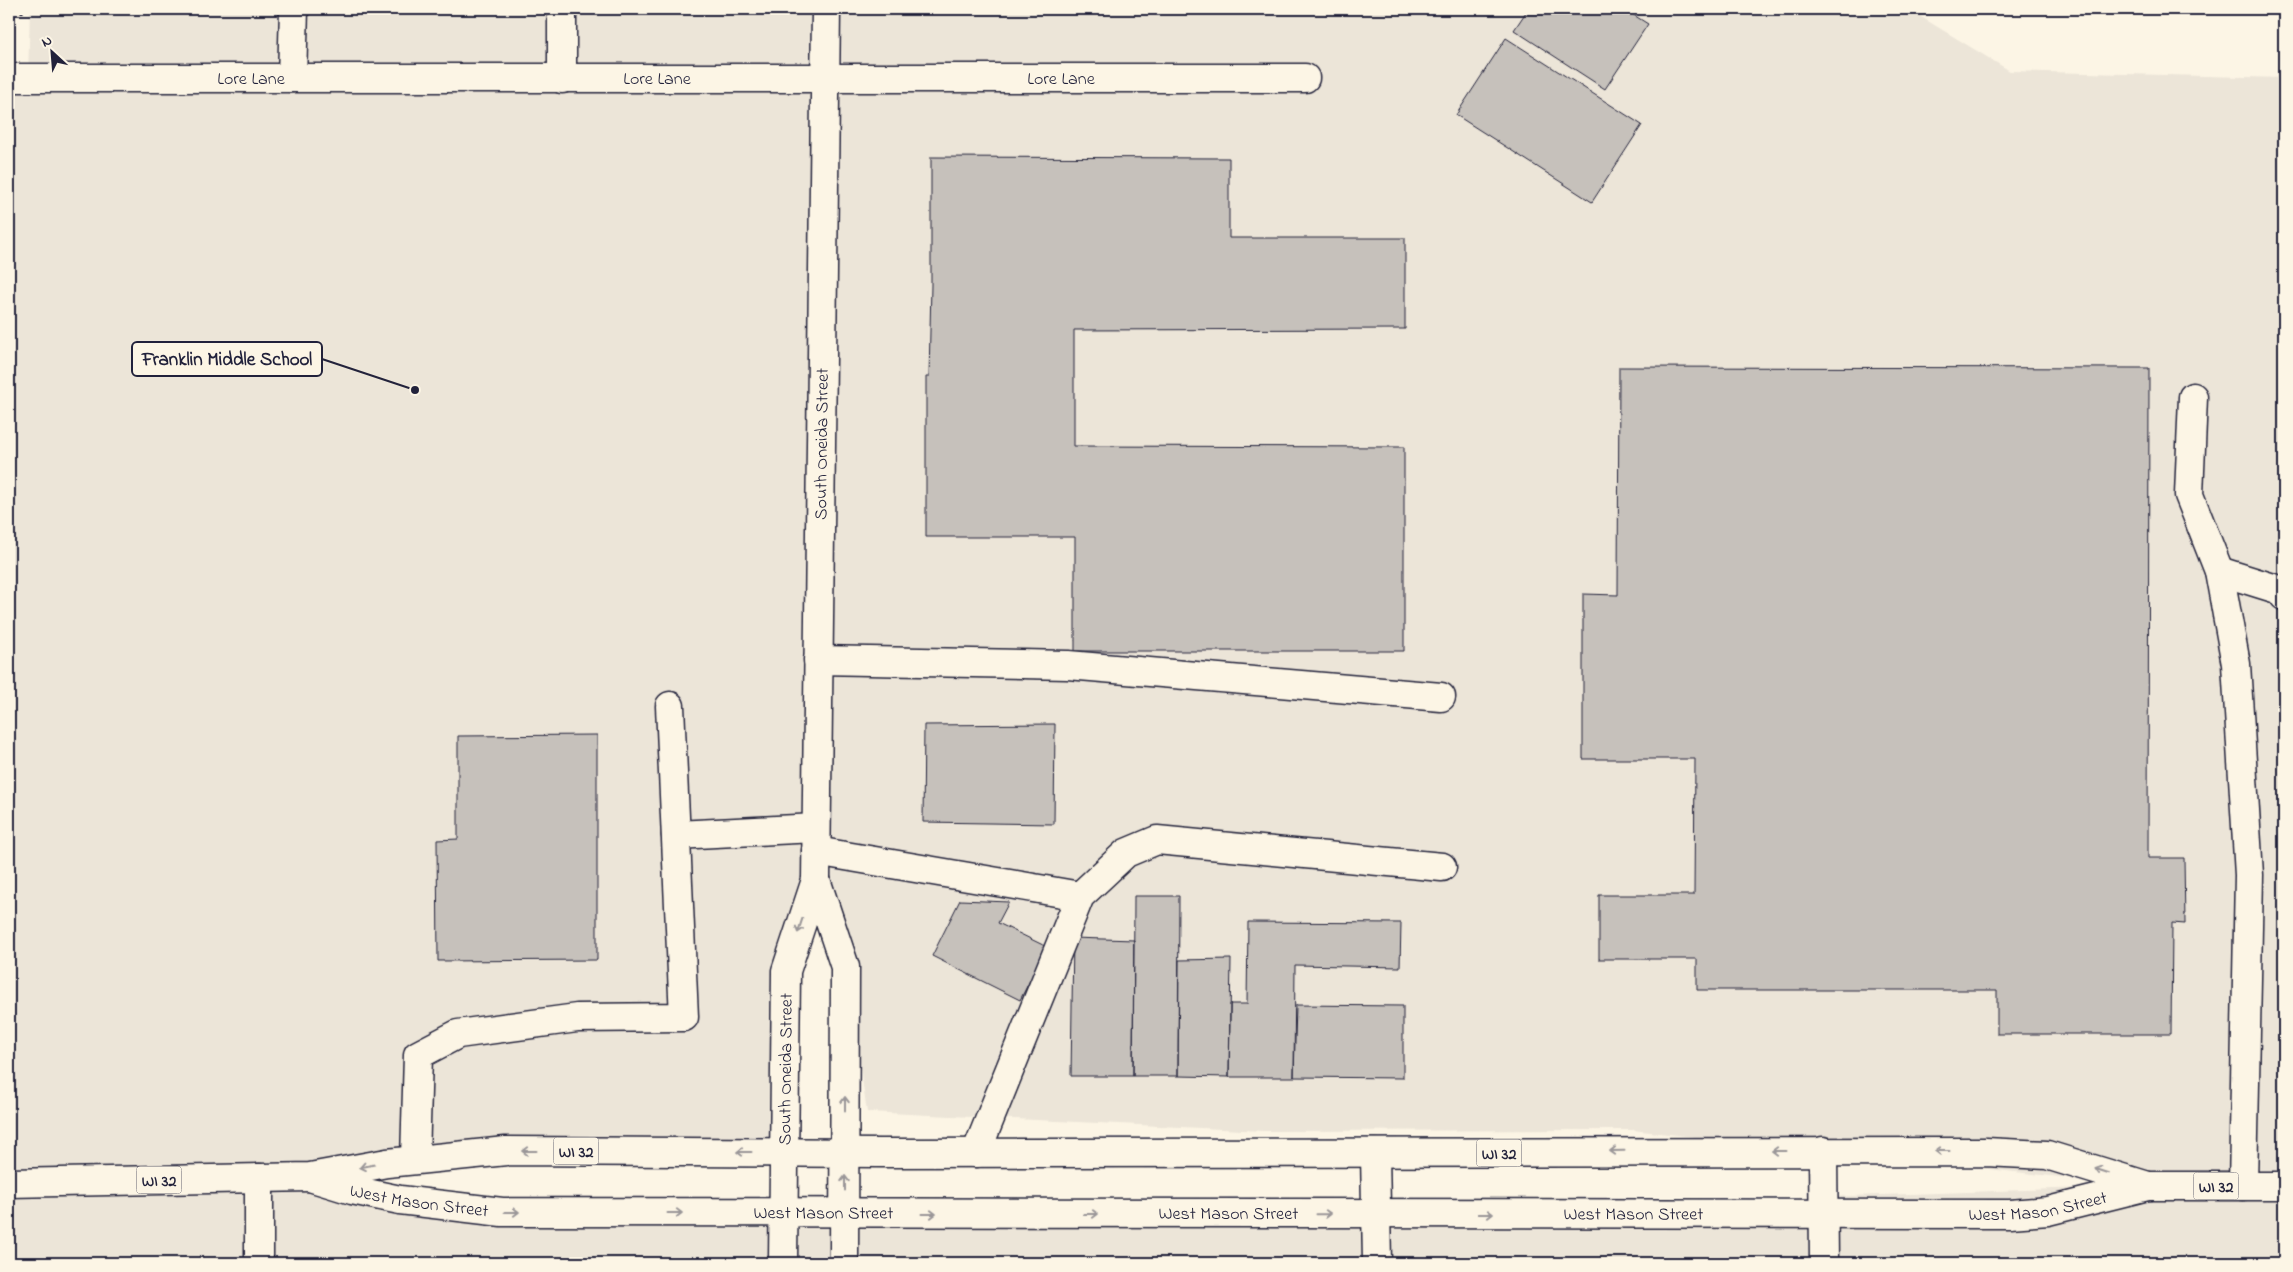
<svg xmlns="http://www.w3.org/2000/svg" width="2293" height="1272" viewBox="0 0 2293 1272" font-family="'Indie Flower',sans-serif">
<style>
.built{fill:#ece5d8;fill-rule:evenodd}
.building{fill:#c6c1bb;stroke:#22223b}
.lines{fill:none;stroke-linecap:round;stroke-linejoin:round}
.minor-casing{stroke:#22223b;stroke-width:31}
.major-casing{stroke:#22223b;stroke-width:31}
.path{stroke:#22223b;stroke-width:3;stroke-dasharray:4 4;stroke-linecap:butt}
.minor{stroke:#fcf5e5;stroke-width:28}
.major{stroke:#fcf5e5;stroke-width:28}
.oneway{stroke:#9a9698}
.labels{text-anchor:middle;stroke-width:5;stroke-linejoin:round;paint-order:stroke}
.shield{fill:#fcf5e5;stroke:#63616e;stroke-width:1}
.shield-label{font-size:16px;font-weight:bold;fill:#22223b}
.street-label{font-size:18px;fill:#22223b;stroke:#fcf5e5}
.leader{fill:none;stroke:#22223b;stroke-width:2}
.callout-dot{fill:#22223b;stroke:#fcf5e5;stroke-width:2}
.callout{fill:#fcf5e5;stroke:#22223b;stroke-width:2}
.callout-label{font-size:19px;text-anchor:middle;font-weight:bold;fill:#22223b}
</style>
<rect width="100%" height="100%" fill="#fcf5e5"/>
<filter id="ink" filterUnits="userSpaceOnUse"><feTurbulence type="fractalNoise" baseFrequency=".02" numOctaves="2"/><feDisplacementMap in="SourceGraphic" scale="10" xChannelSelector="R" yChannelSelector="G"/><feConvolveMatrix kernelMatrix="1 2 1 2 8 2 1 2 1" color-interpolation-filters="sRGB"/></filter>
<g filter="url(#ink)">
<!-- built -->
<path class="built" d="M30 9H1908L2010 71 2284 78V1263H9V78L28 77ZM816 881 845 967 867 1112 1263 1131 1632 1130 2143 1186 1299 1215 400 1200 311 1177 506 1151 783 1153 786 971Z"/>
<!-- building -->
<path class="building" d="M1528 9H1624L1648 24 1605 89 1514 30Z
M1506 38 1642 125 1592 202 1456 115Z
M931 157 1229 158V238H1405V329L1074 330V446L1404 447V651H1075V537H926V377H929L931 285Z
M1619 367 2149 368 2148 858H2184L2185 924 2172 923 2171 1034H1997V990H1697V959H1599V895H1694L1695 759H1583V594L1618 595Z
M1055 724 1054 824 923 822 924 725Z
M597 735V960L438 961 437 840 458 839V736Z
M1134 896H1179L1178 1076H1133Z
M960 900 1009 902 998 923 1047 947 1020 1000 932 956Z
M1248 922 1401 923 1400 967 1295 965 1294 1077H1229L1230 1004H1247Z
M1073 938 1134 940 1133 1076H1071Z
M1231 959 1229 1077 1178 1076 1179 960Z
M1296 1005 1403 1006V1078L1294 1077Z"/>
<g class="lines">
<defs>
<g id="minor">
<path d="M562 9V79"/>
<path id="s1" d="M9 78H1305"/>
<path d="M292 78 294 9"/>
<path d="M2193 397 2189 495 2219 571 2236 664 2249 875 2243 1186"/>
<path d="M2219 571 2280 590 2284 596"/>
<path d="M818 660 1068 665 1441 697"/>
<path d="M676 835 816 828"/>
<path d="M816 851 1080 896"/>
<path d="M816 880 845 967 844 1263"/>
<path d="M1823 1151 1824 1263"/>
<path d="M976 1153 1080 896 1126 853 1157 840 1442 867"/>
<path d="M1375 1153 1377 1263"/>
<path d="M415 1159 418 1055 458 1034 577 1018 684 1017 670 706"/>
<path d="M259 1178V1263"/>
<path id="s2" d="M783 1263 786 971 816 880 826 9"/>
</g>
<g id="major">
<path id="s3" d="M313 1178 352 1190 400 1200 502 1212 2010 1214 2048 1211 2148 1186H2284"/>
<path d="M9 1183 310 1177 387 1163 506 1151 881 1153 1986 1152 2047 1155 2148 1186"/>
</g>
</defs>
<!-- minor casing -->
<use href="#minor" class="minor-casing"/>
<!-- major casing -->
<use href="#major" class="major-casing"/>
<!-- path -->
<path class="path" d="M22 9V17"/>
<!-- minor -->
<use href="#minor" class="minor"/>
<!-- major -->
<use href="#major" class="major"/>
</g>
<!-- one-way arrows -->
<defs><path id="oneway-shaft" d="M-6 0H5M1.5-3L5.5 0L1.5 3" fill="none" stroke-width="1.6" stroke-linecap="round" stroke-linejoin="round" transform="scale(1.25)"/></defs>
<g class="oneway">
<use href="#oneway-shaft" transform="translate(800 926) rotate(108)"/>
<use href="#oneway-shaft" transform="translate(845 1104) rotate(-90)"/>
<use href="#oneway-shaft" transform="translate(529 1151) rotate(-180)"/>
<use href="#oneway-shaft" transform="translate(1617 1151) rotate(179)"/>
<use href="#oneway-shaft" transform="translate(1779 1151) rotate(-180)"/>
<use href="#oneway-shaft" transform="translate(1942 1151) rotate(-180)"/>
<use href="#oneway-shaft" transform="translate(744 1152) rotate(-180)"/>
<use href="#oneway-shaft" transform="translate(367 1166) rotate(169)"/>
<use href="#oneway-shaft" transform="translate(2102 1171) rotate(-162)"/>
<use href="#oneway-shaft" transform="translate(845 1183) rotate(-90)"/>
<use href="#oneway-shaft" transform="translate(512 1212)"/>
<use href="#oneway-shaft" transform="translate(675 1213)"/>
<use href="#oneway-shaft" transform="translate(929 1214)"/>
<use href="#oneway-shaft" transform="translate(1091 1214)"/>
<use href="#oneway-shaft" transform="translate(1324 1214) rotate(-1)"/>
<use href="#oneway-shaft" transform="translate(1486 1214)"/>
</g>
</g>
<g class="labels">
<!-- shield labels -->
<g class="shield">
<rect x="553.5" y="1137.5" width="45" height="27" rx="4"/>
<rect x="1476.5" y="1139.5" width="45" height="27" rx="4"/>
<rect x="136.5" y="1166.5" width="45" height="27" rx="4"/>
<rect x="2193.5" y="1172.5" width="45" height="27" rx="4"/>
</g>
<g class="shield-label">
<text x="576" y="1157">WI 32</text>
<text x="1499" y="1159">WI 32</text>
<text x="159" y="1186">WI 32</text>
<text x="2216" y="1192">WI 32</text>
</g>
<!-- street labels -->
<g class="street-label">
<text dy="6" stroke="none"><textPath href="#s1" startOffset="242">Lore Lane</textPath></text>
<text dy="6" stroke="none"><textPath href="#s1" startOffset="1052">Lore Lane</textPath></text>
<text dy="6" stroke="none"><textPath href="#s1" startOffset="648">Lore Lane</textPath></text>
<text dy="6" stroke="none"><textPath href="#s2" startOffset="824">South Oneida Street</textPath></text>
<text dy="6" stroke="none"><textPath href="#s2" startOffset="194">South Oneida Street</textPath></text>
<text dy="6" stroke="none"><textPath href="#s3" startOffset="109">West Mason Street</textPath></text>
<text dy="6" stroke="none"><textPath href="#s3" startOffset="1729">West Mason Street</textPath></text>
<text dy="6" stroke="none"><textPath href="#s3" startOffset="514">West Mason Street</textPath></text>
<text dy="6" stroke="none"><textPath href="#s3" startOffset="919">West Mason Street</textPath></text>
<text dy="6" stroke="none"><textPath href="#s3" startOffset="1324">West Mason Street</textPath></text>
</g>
</g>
<!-- callouts -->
<path class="leader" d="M415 390L322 359"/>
<circle class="callout-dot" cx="415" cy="390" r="5"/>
<rect class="callout" x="132" y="342" width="190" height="34" rx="5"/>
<g class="callout-label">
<text x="227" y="365">Franklin Middle School</text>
</g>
<!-- margin -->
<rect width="2293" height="1272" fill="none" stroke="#fcf5e5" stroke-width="30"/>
<rect x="15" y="15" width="2263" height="1242" fill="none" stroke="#22223b" stroke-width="2" filter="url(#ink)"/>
<!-- north arrow -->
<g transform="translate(52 52) rotate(334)" stroke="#fcf5e5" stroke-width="4" paint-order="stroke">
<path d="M0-4L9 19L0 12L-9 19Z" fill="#22223b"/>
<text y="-8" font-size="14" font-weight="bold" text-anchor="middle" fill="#22223b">N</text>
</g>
</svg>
